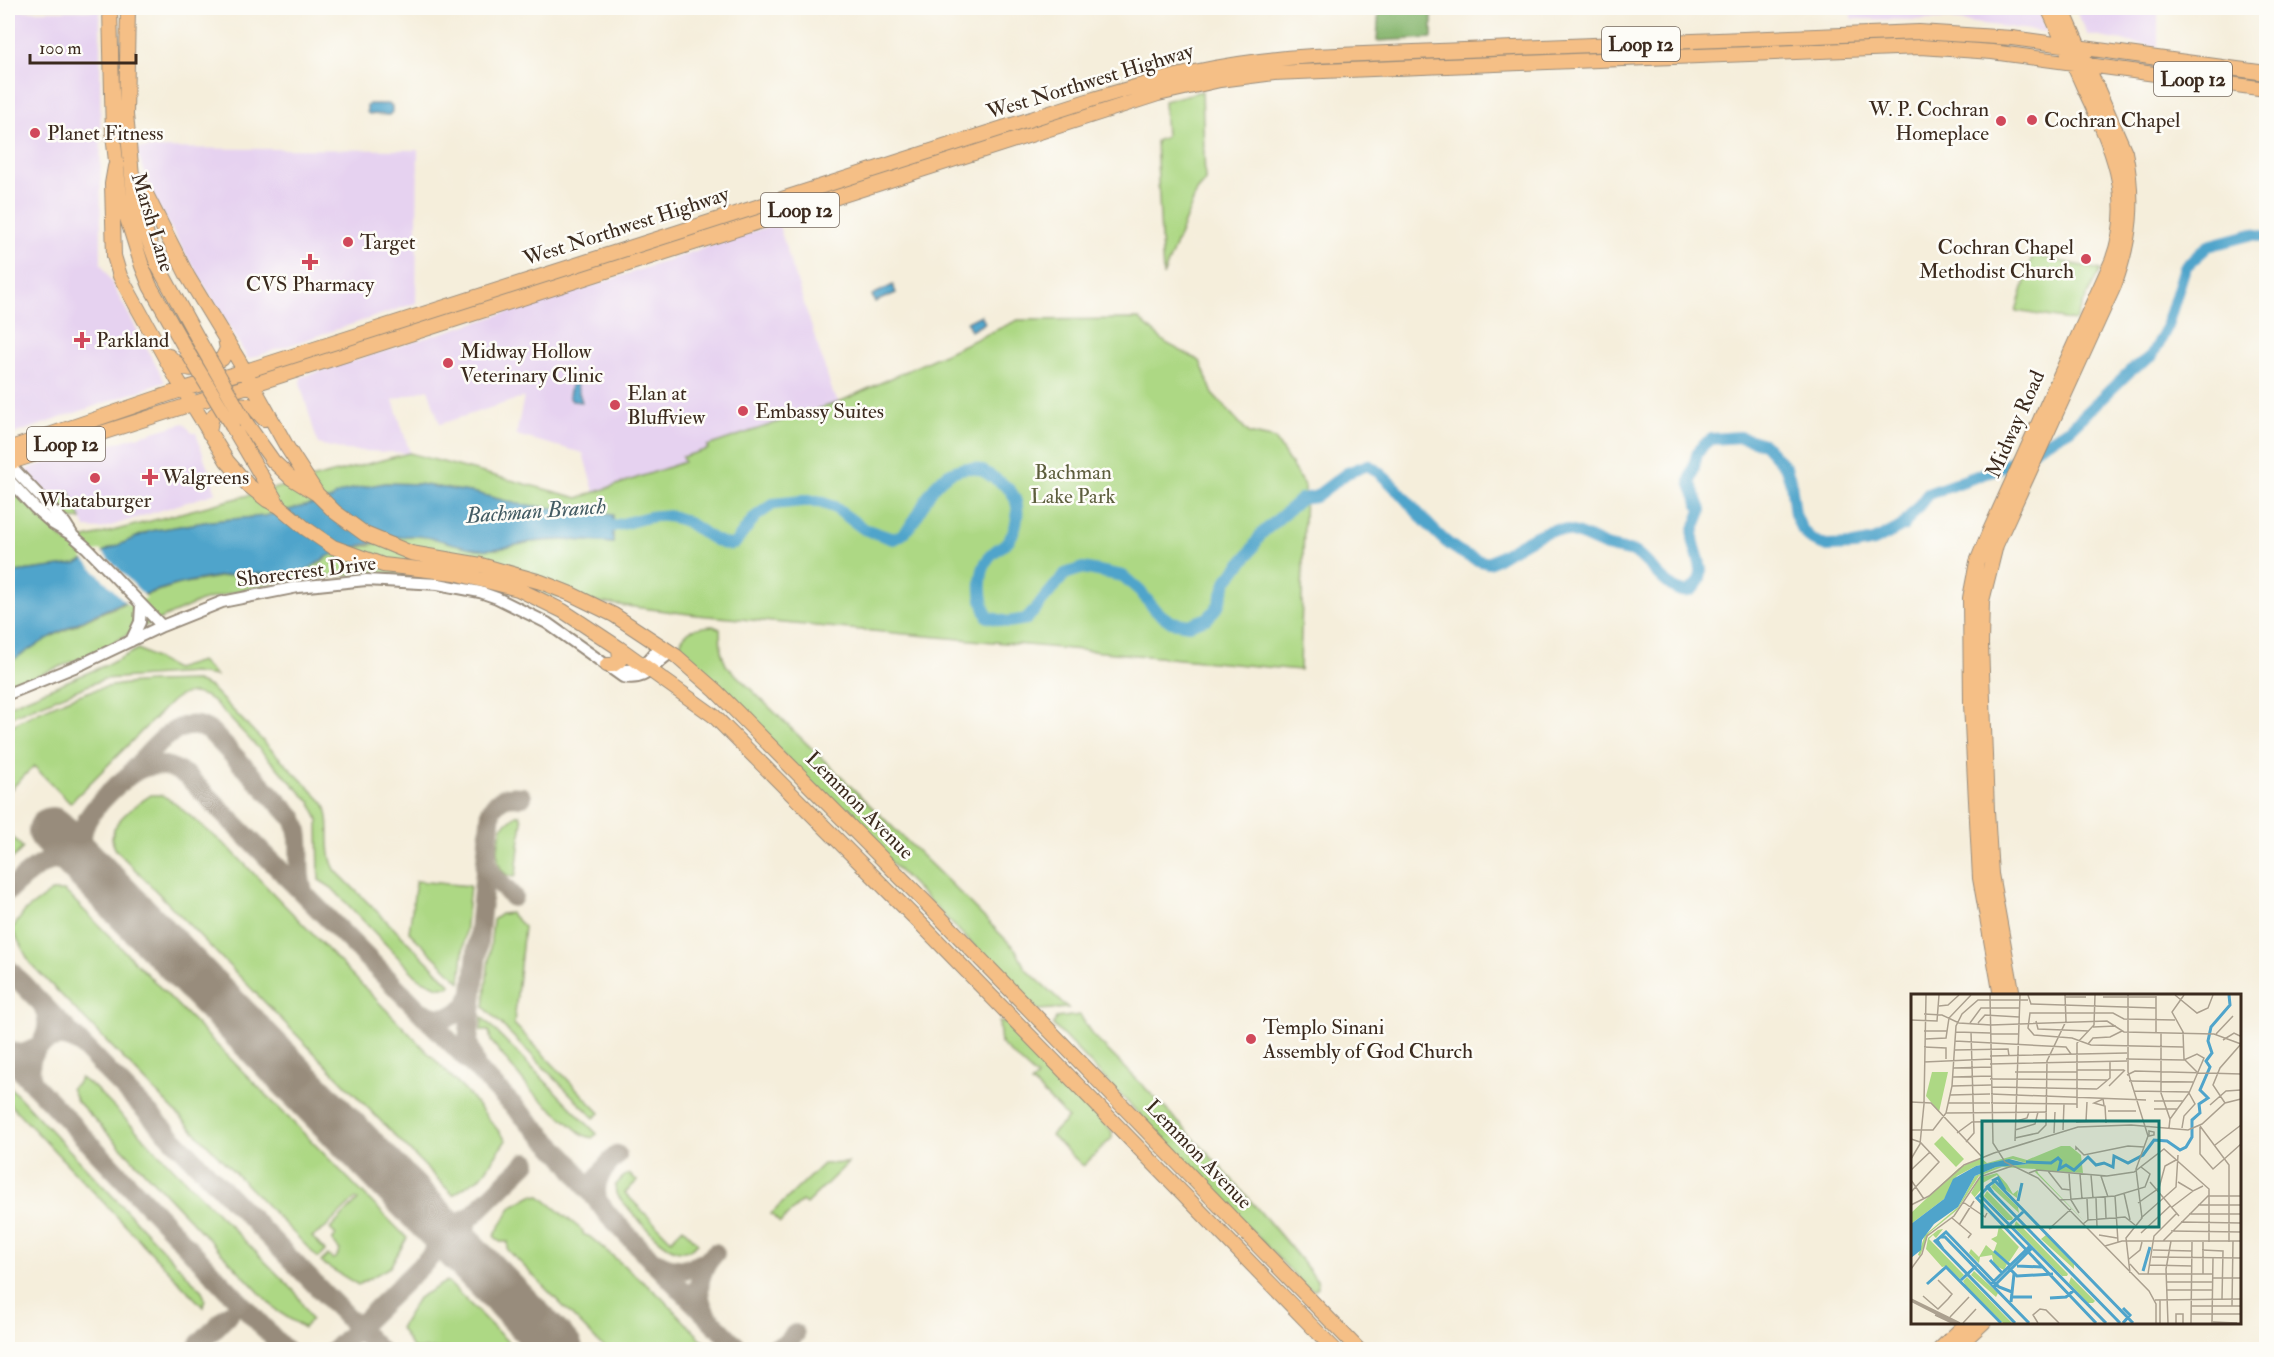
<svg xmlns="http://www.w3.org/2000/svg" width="2274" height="1357" viewBox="0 0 2274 1357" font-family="'IM FELL Double Pica',serif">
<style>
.built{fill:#e6d2f0}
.green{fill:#add884;stroke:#748151;stroke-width:1.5}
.forest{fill:#8ab872;stroke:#627148;stroke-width:1.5}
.water{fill:#4fa4cb;stroke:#456774;stroke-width:1.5}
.pier{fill:#f5eedb}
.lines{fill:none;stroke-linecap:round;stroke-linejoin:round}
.river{stroke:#4fa4cb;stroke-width:12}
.taxiway{stroke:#988c7c;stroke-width:20}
.runway{stroke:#988c7c;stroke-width:48}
.minor-casing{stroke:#988c7c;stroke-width:14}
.major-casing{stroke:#988c7c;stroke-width:16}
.minor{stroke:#fff;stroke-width:10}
.major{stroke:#f5bf86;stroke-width:14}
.major-bridge-casing{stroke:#988c7c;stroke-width:16;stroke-linecap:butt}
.major-bridge{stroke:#f5bf86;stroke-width:14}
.poi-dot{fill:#d1495b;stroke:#fdfcf7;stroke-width:2}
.labels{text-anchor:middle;stroke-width:5;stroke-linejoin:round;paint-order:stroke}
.shield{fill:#fdfcf7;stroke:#75695f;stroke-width:1.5}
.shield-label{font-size:20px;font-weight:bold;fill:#3b2a1e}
.street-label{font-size:21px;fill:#3b2a1e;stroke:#fdfcf7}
.poi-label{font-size:21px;fill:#3b2a1e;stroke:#fdfcf7;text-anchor:start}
.park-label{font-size:21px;fill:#5d5e3d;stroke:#fdfcf7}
.water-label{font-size:22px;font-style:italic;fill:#435b63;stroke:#fdfcf7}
.inset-river{fill:none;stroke:#4fa4cb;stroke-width:3}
.inset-road{fill:none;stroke:#aba08f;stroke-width:1.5}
.view{fill:#0f766e;fill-opacity:0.15;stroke:#0f766e;stroke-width:3}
.inset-edge{fill:none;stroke:#3b2a1e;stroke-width:3}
</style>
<rect width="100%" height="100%" fill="#fdfcf7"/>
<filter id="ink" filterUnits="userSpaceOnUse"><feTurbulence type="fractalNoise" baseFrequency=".0167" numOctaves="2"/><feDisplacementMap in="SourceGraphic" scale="12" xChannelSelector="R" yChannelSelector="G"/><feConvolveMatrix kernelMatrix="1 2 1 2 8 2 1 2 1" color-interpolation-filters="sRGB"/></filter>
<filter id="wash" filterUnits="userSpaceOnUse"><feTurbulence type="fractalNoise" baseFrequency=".008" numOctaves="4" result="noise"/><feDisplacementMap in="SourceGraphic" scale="24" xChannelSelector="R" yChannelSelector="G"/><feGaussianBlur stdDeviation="1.35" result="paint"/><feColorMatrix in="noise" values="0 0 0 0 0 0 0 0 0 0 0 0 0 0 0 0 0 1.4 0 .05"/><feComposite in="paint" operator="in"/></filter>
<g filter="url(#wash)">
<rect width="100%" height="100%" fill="#f5eedb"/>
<!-- built -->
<path class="built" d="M1851 8H2037L2047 32 1950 20 1851 19Z
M2075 8H2158V47L2088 35Z
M8 11H100L101 263 165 382 8 436Z
M135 148 418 150 416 303 248 359 170 227 156 202Z
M778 223 833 393 839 402 708 446V449L683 457 684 462 594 492 583 453 516 435 524 397 440 424 428 389 393 400 410 453 345 450 318 444 300 383 301 377 595 285Z
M184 423 192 433H196L216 493 101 529 85 528 70 492 48 495 27 474 26 471 29 468Z"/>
<!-- green -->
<path class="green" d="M1202 91 1205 182 1197 191 1163 276 1156 141 1166 137 1164 101Z
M2033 255 2100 270 2075 321 2016 311Z
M1139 319 1166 343 1200 361 1213 394 1249 433 1275 439 1305 487 1300 670 697 615 369 573 266 584 201 601 133 631 100 651 8 687V663L38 643 103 612 149 594 180 584 232 575H268L319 564 329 555 406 536H425L477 549H498L532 542 567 540 613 543V516L517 504 476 493 418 484 385 483 348 490 333 499 265 516 211 521 150 531 76 564 8 573V486L67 543 409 453 578 498 684 462 682 457 708 449 707 446 839 402 1018 320Z
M44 491 48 495 70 492 81 519 69 520 43 494Z
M713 626 720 629 721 651 726 665 952 885 1016 950 1025 968 1068 1008 1038 1010 683 654 680 645C684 628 699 627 713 626Z
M138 649 175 669 201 661 216 676 193 673 104 679 8 718V706L111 663Z
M196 681 210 687 324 803C334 824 323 850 336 871L451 985 448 987H438L418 978 332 888 319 880 318 820 311 803 212 700C197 691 185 690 171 702L70 803 34 766 8 792V728C30 714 81 692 107 687 135 681 167 682 196 681Z
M151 795H162L172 801 230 849 471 1097 506 1140 482 1176 453 1195 116 850C101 827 134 806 151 795Z
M516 815H520L522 820 516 875 514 877C491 874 498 843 502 827Z
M8 832 23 848 8 863Z
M416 881 470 886 460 982 409 932Z
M52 891H64L70 896 407 1238 390 1267 358 1285 325 1265 321 1262 328 1255 332 1259 336 1258 340 1250 332 1241 336 1235 330 1229 358 1200 355 1199 323 1230 312 1237 325 1251 318 1258 30 963 12 929 25 911Z
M510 913 524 927 514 1024 600 1113 594 1118 484 1007 493 920 501 914Z
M1080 1015 1092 1035C1172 1113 1248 1193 1317 1280L1318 1287 1314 1290 1306 1287 1053 1025 1056 1018Z
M482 1017 597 1134 592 1138 583 1135 532 1092 491 1041 489 1031H481Z
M999 1022 1007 1023 1112 1131V1138L1083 1166 1051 1135 1068 1118 1036 1086 1031 1084 1037 1077 1001 1044Z
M80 1078 94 1087 296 1293 311 1320 304 1328 277 1311 77 1101 71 1088 77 1084Z
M8 1085 202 1291 205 1299 203 1307 8 1102Z
M848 1163 806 1204 802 1201 780 1223 771 1214 823 1164Z
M629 1174 637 1181 625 1193 671 1240 683 1228 698 1243C693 1247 688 1252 681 1251 661 1251 630 1209 616 1194L615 1186 624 1176Z
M532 1195 540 1196 583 1231V1234L590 1237 660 1296 711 1349H605L508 1250V1242H500L494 1236 512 1206Z
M447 1281 515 1349H413L400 1328 418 1298Z"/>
<!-- forest -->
<path class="forest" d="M1379 8H1432V38L1377 41Z"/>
<!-- water -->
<path class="water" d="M369 104H389L392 106V112L389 115 369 114 367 112V106Z
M893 285 896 293 875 302 872 295Z
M981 315 985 323 971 331 967 322Z
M576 383 582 402 572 401 569 396 571 385Z
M385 483 418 484 476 493 517 504 613 515V543C586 541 559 538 531 542 513 545 497 551 478 549 453 546 431 534 406 536 390 538 345 548 331 555 320 559 312 570 299 572 277 576 253 572 231 575 152 583 73 620 8 663V573L76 564 150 531 211 521 265 516 332 499 335 495 348 490Z"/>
<!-- pier -->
<path class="pier" d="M100 550 147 598 128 605 82 558Z"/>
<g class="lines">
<!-- river -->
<path class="river" d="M597 528C626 528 652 508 680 519 698 525 710 542 730 545L735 543 755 517 773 504 802 501H817L834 507 864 529 893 539C924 529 921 479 961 469 973 466 982 469 991 476 998 481 1008 486 1012 493 1022 508 1017 533 1005 544 1000 548 994 551 990 556 977 573 979 599 988 617L1008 622 1027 619 1065 574 1083 568 1123 576 1140 591 1156 611 1171 622 1189 625 1208 618 1218 606 1227 580 1249 554 1261 534 1301 499 1315 497 1347 473 1368 465C1411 492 1435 553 1489 563 1505 555 1537 532 1553 530 1571 528 1590 539 1606 546 1615 549 1629 550 1636 553 1651 562 1682 614 1699 580 1706 568 1693 550 1693 536 1693 528 1699 518 1701 510L1690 482 1697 454 1704 444 1712 439 1740 437 1764 444 1786 468 1791 483 1795 514 1801 528 1812 540 1827 546 1854 545 1874 541 1903 526 1928 494 2002 467 2070 429 2130 371 2152 356 2166 329 2185 267 2208 246 2253 234 2266 237"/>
<!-- taxiway -->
<path class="taxiway" d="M133 770C154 749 180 710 211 732L294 819C305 843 294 869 304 894
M486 861 491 874 513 897
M8 891C35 865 61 843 95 877
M141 919C124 902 91 876 84 854 76 829 91 811 108 794 132 770 154 753 187 776L566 1159 609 1216 740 1350
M8 969 379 1350
M43 1006C50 1019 49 1031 41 1044 54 1035 66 1035 79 1043
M422 1012C443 1024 464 1016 473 993
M8 1052 23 1054 37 1048C28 1060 28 1072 34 1085
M8 1057 285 1350
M475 1064 468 1042 491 811C499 797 507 795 522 797
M409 1192C429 1212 441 1234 470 1217 451 1249 482 1267 502 1288
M598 1202C591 1181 603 1169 617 1155
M656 1262C675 1273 692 1271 709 1259
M705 1312C694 1290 699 1270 715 1253
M199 1344 229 1314
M335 1350 527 1162
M771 1350 785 1344 795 1334"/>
<!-- runway -->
<path class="runway" d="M52 831 559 1350"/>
</g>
</g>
<g filter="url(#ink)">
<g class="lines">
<defs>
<path id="minor" d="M8 463 65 523 72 534
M8 479 35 508 53 524 72 535 87 548 162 626
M131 641 140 622 141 605
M619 669C640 674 649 660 661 645
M8 694 84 663 162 626 222 602 298 587 366 580 438 584 480 592 497 598 547 623 623 677C649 682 652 664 671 653"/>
<path id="major" d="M110 8 113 135 120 196 142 266 150 286 188 353
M128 8 126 115 134 195 141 219 158 266 203 348
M115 167 112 184 114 256 120 276 177 379 227 461 248 485 267 500 279 506
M134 177 145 192 188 277 239 361 287 447 316 492
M169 356C188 377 198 368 222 359L227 349 225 338
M246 423 273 461 291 478 317 494 335 512 365 534 411 553 481 565 541 582 571 594 614 615 676 656 716 691 933 910 1359 1350
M232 426 279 506 305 528 333 547 383 565 455 573 518 589 563 611 619 648 714 716 920 923 1335 1350
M209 433C210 428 210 423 212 418 218 407 241 402 252 406L264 419
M8 449 184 389 252 369 1084 102C1164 77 1228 61 1313 56L1919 32 2012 38 2266 73
M8 463 1158 94 1220 80 1274 73 1921 47 1992 52 2266 89
M607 665H613L620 660 619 648
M2001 996 1980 878 1971 704 1970 598 1977 562 1988 535 2112 261C2136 198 2111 145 2084 88 2072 61 2060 34 2048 8
M2013 996 1991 874 1987 811 1981 644 1982 601 1996 545 2114 286C2131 240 2135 200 2125 152L2062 8
M1939 1350 1968 1322
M1954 1350 1984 1322"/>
</defs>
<!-- minor casing -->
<use href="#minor" class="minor-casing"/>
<!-- major casing -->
<use href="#major" class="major-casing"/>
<!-- minor -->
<use href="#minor" class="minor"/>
<!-- major -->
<use href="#major" class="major"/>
<defs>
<path id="major-bridge" d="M203 348 246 423
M188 353 232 426"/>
</defs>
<!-- major-bridge casing -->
<use href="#major-bridge" class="major-bridge-casing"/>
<!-- major-bridge -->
<use href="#major-bridge" class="major-bridge"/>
</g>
</g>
<!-- markers -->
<g class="poi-dot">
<circle cx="2032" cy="120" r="6"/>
<circle cx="2001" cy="121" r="6"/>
<circle cx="35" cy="133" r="6"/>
<circle cx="348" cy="242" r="6"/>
<circle cx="2086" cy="259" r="6"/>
<path d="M307 253h6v6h6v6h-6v6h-6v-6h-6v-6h6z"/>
<path d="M79 331h6v6h6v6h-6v6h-6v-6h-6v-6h6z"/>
<circle cx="448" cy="363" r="6"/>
<circle cx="615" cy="405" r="6"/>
<circle cx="743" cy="411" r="6"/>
<path d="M147 468h6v6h6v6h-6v6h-6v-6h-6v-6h6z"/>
<circle cx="95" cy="478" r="6"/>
<circle cx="1251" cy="1039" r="6"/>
</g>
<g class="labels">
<!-- shield labels -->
<g class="shield">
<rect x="1602" y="27" width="78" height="34" rx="4.5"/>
<rect x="2154" y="62" width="78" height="34" rx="4.5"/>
<rect x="761" y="193" width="78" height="34" rx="4.5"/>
<rect x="27" y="427" width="78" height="34" rx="4.5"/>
</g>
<g class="shield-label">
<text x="1641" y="51">Loop 12</text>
<text x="2193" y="86">Loop 12</text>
<text x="800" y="217">Loop 12</text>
<text x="66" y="451">Loop 12</text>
</g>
<!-- street labels -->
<g class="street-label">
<text transform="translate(1090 81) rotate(-17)" y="7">West Northwest Highway</text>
<text transform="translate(153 222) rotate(73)" y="7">Marsh Lane</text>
<text transform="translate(626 226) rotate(-18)" y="7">West Northwest Highway</text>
<text transform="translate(2015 424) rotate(-66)" y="7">Midway Road</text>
<text transform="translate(306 571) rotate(-7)" y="7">Shorecrest Drive</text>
<text transform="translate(860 805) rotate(45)" y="7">Lemmon Avenue</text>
<text transform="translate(1199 1154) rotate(46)" y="7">Lemmon Avenue</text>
</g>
<!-- poi labels -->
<g class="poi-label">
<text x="1989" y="116" text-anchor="end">W. P. Cochran<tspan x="1989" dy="24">Homeplace</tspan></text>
<text x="2044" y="127">Cochran Chapel</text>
<text x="47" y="140">Planet Fitness</text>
<text x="360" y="249">Target</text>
<text x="2074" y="254" text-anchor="end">Cochran Chapel<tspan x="2074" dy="24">Methodist Church</tspan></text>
<text x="310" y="291" text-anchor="middle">CVS Pharmacy</text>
<text x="96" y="347">Parkland</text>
<text x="460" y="358">Midway Hollow<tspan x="460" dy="24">Veterinary Clinic</tspan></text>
<text x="627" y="400">Elan at<tspan x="627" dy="24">Bluffview</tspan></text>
<text x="755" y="418">Embassy Suites</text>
<text x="162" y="484">Walgreens</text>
<text x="95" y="507" text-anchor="middle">Whataburger</text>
<text x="1263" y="1034">Templo Sinani<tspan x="1263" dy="24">Assembly of God Church</tspan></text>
</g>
<!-- park labels -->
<g class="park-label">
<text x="1073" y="479">Bachman<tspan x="1073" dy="24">Lake Park</tspan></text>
</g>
<!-- water labels -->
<g class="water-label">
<text transform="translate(536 510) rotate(-4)" y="8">Bachman Branch</text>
</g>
</g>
<!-- overview -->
<g transform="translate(1911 994)">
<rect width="330" height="330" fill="#f5eedb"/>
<path d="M21 78H37L28 118 15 102ZM31 142 53 165 45 173 23 150ZM150 152H159L170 161 172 179 126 176 127 179 173 227 124 178 125 175 91 173 68 182 46 216 18 239 9 262 7 261 14 241 47 213 64 182 85 173 118 170 101 165 65 172 46 182 33 205 0 230V219L48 174 70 164 76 169 102 162 116 166ZM86 179 96 190 102 200 107 196 106 204 95 196 86 181 70 190 72 193 64 203 86 229 60 199 68 184ZM83 189 107 213 108 219 80 193ZM76 197 102 224 101 226H96L73 202ZM105 227 157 280 156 282H151L103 233ZM88 232 108 253 98 268 83 257 86 249 80 245 86 242ZM32 235 25 244 22 241 18 245 53 281 49 285 35 272 31 273 15 255 17 244 27 236ZM135 241 163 270V275L130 245ZM75 251 96 270 93 276 83 271 81 261 69 263 68 269 58 259 60 255 68 263ZM63 277 87 299 85 303 60 281ZM56 283 101 329H92L55 292 52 287ZM160 283 184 307 182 309H177L158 289Z" fill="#add884"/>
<path d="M98 165 118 170 85 173 64 182 47 213 23 230 11 246 10 256 0 264V230L33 205 42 185 65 172Z" fill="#4fa4cb"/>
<path class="inset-river" d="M115 168 140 169 147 164 150 167 148 175 155 171 163 176 177 163 185 171 193 169 202 173 203 162 217 169 232 161 243 146 256 147 269 156 275 153 281 143V126L289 119 288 110 297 104 289 96 299 73 295 67 301 59 297 47 300 33 319 11 318 1M81 187 87 184 94 196M75 192 209 329M76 194 66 204 185 329M82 199 77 192 84 187 222 329M69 201 195 329M107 207 111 189M96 233 112 218M29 243H34L118 329M23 246 104 329M32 255 26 246 35 238 88 293 101 298M83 257 100 272M79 266 92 280M106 272 131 273M98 274 106 282 142 280M232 277 239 253M50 286 65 272M16 290 35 273 90 329M80 290 119 252M83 292 121 254M101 303H121M139 304 155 303 162 297M100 308 103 280M212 329 219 321 212 314"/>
<path class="inset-road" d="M79 1 82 149 94 168 127 184 238 297 245 310V329M117 1 120 10 245 14M217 1V78L237 142 225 175 231 224 215 244 219 279M264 1 286 19 297 14 302 1M273 1 261 18 272 38 273 65 286 78M154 3H175M192 3H245M28 12 37 11 48 1M13 20 31 21 48 29 80 31 196 27 213 38 303 40 330 50M0 26 26 27 28 1M264 26 213 25 202 19H119L117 34 123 41 161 44 180 51 272 53M125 27 127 35 178 37M59 29 70 14H108M67 29 74 21 108 23M182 33 205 32M13 37H36M45 38 79 39M245 39V2M250 39V99L259 125M80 40H108M305 40 322 22M14 45 35 44 38 24 60 1M312 46 323 39 329 42M44 47 155 53 160 60M177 50 182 44 199 43 211 37M13 53 35 54V65M44 56 97 55 98 62M79 62 216 59M215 65 273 66 286 60 293 64 278 99 259 125 258 134M13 68 80 65M79 70 216 67M42 74 80 73M166 76H213M104 78H166M216 81 224 77 330 80M42 83 80 82M79 85 197 86M218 87 282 88M41 92 80 91M198 92 214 76M81 93 186 95M186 95 199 84V67M223 97 278 98M80 100 235 106M39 101 79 100M243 107H272M0 108 20 109 71 163M37 109H79M80 109 166 110M314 109 302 91 309 74 330 50M193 111 192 105 183 109 194 112 195 129M299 111 315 97 330 96M166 114V49L183 31 184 1M243 115H267M197 117H225M35 119 136 118M175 127 176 108M165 128 195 127M289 132 318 171V248M289 133V160L302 175 330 150M271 134 273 122 284 110 278 99M0 136H22L35 119 41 92 45 32 51 20 67 6H117M104 136 124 130 127 118M152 136 153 110M238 137 243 138V141L238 142ZM46 139 61 128 106 127 116 124 118 118M143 139 144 118M104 144 127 139 135 131 136 67 155 27 154 1M0 145 9 148 28 168 0 198M104 147 109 1M55 148 63 139 60 38M304 151 330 131M165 156V153L173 161 217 152 233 153M0 165 9 150 13 110 15 1M0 176 19 158M137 177 151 195 160 196M118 179 126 176 196 182 223 178 253 155 298 195V248M158 179 160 206 168 219M169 180 171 205M180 181 182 204M190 182 197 203M0 186 13 205M239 188 268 222M267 188 282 197 292 192M213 199 219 226M204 202 207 248M298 202H330M194 203 195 224M185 204 186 233M176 205 177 226M149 206 204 202 234 193 239 180 230 173M52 208 74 223 76 219M227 209 248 194 254 172 265 166M0 211 18 202 53 171 83 159 167 133 220 131 277 136 291 130 314 109 330 105M287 211H330M261 213 282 197M278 220H330M41 224 60 240 57 244M230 224 265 193 267 161M270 228 330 229M172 230 177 226 214 223 224 231M48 231 63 207M142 233 138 235 160 215M260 237 330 238M230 239 259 212M188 241 206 244M252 247 298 201M292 248V280M194 252 211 247H330M242 256 281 257M291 256 312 257 311 305M241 263 330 264M218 265 229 256 231 248M219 270 228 280H302M239 271 281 272M0 275 11 260 16 242 43 222 69 183 101 172M237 280 243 242 266 219M302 284H330M255 288H302M255 296H302M12 302 27 315 37 305 41 300 27 286M0 305 49 329M0 306 46 329M244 306 330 305M0 307 43 329M280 312H330M321 312 322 247M280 320H330M24 321 41 329M39 323 58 303M302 328 326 329M52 329 65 315M127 329 122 321 129 315 135 316 148 329M249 329V306M257 329 255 275 260 247M265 329V320H272V329M280 329 281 248M301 329 302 264"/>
<path class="view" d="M71 127H248V233H71Z"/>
<rect width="330" height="330" class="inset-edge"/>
</g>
<!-- margin -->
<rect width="2274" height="1357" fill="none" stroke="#fdfcf7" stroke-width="30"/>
<!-- scale -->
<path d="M30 54v9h106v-9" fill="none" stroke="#3b2a1e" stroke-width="3"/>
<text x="39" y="54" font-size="18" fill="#3b2a1e" stroke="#fdfcf7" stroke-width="4.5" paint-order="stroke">100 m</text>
</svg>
